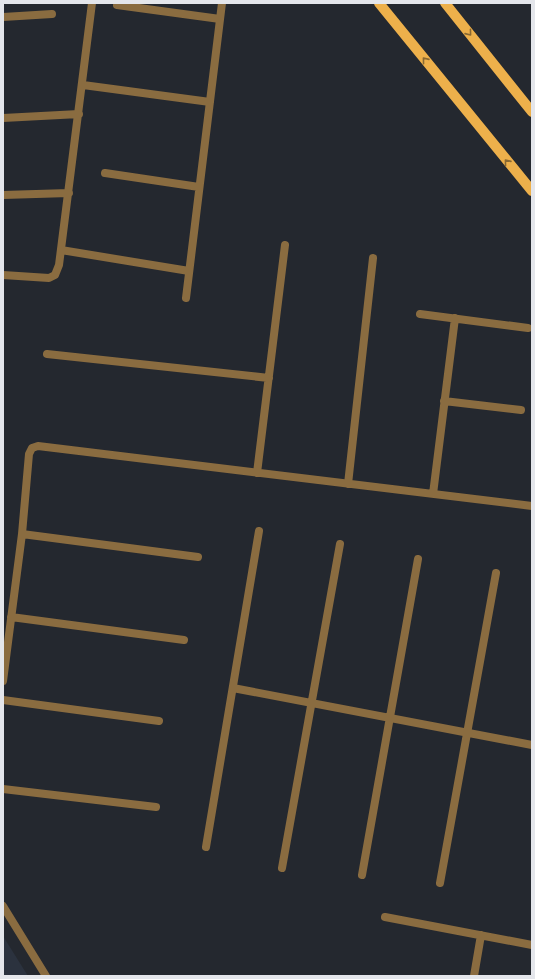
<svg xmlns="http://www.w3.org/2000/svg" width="535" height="979" viewBox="0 0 535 979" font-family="'Fira Sans Condensed',sans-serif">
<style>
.built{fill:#2b323e}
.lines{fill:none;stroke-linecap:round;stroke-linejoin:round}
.minor{stroke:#8a6c40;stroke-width:8}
.tertiary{stroke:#8a6c40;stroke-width:8}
.primary{stroke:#edb04b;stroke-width:10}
.oneway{stroke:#896832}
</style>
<rect width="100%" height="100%" fill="#24282f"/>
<!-- built -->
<path class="built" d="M3 936 28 976H3Z"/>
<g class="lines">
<!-- minor -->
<path class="minor" d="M117 5 220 19
M3 17 52 14
M83 85 210 102
M3 118 79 114
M105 173 199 187
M3 195 69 193
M61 250 189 271
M3 275 49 278 55 275 59 265 92 3
M186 298 222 3
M420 314 528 328
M47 354 269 378
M444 401 521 410
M257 473 285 245
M348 484 373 258
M433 494 455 318
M22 534 198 557
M11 617 184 640
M3 681 22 534 29 454 32 448 38 446 532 506
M233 688 532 745
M3 700 159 721
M3 789 156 807
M206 847 259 531
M282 868 340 544
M362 875 418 559
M440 883 496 573
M385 917 532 945
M474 976 481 935"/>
<!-- tertiary -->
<path class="tertiary" d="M3 906 46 976"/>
<!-- primary -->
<path class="primary" d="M379 3 532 191
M445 3 532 112"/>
</g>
<!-- one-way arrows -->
<defs><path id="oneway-chevron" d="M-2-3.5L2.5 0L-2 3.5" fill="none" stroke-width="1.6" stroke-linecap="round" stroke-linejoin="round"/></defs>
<g class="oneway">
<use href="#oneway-chevron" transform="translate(469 33) rotate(51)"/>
<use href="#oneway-chevron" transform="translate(425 60) rotate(-129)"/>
<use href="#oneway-chevron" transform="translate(507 162) rotate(-129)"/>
</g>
<!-- border -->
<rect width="535" height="979" fill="none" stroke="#e4e6eb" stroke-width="8"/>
</svg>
